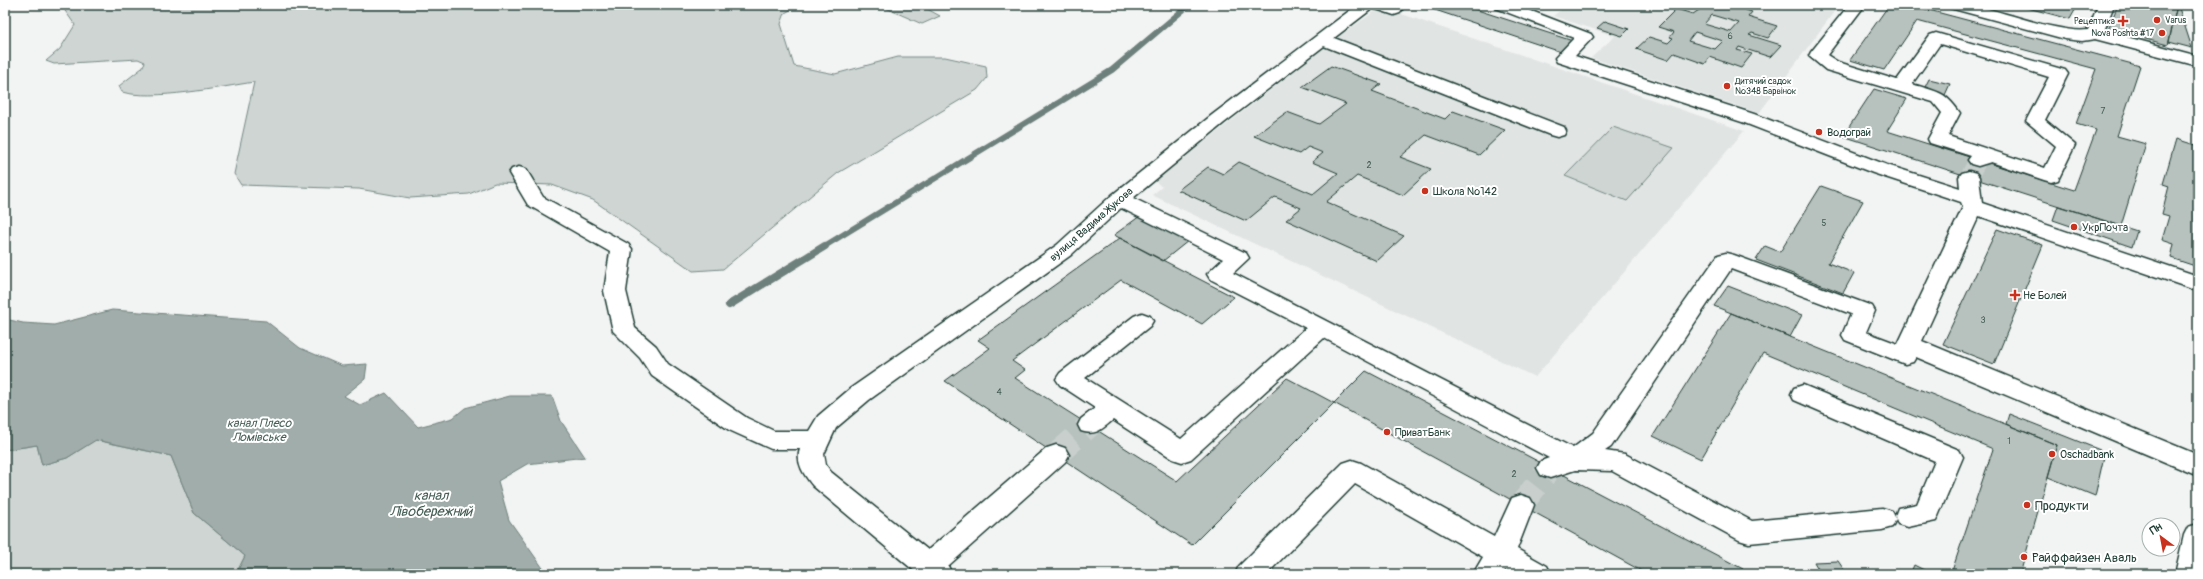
<svg xmlns="http://www.w3.org/2000/svg" width="2203" height="579" viewBox="0 0 2203 579" font-family="Pangolin,sans-serif">
<style>
.built{fill:#e0e4e3}
.green{fill:#ced5d3;stroke:#768984}
.water{fill:#a1adaa;stroke:#6d807b}
.lines{fill:none;stroke-linecap:round;stroke-linejoin:round}
.stream-far1{stroke:#6d807b;stroke-width:6}
.stream{stroke:#6d807b;stroke-width:8}
.building{fill:#b7c1bd;stroke:#1f3d34;fill-rule:evenodd}
.minor-tunnel-far1{stroke:#c8cfcd;stroke-width:18;stroke-dasharray:18 9;stroke-linecap:butt}
.minor-tunnel{stroke:#c8cfcd;stroke-width:24;stroke-dasharray:24 12;stroke-linecap:butt}
.minor-casing{stroke:#1f3d34;stroke-width:3}
.minor{fill:#fff;fill-rule:evenodd}
.poi-dot{fill:#c8321e;stroke:#fff;stroke-width:1.5}
.labels{text-anchor:middle;stroke-width:4;stroke-linejoin:round;paint-order:stroke}
.far-poi-label{font-size:9px;fill:#1f3d34;stroke:#fff;text-anchor:start}
.number-label{font-size:9px;fill:#455e56}
.poi-label{font-size:11px;fill:#1f3d34;stroke:#fff;text-anchor:start}
.street-label{font-size:11px;fill:#1f3d34;stroke:#fff}
.water-label{font-size:12px;font-style:italic;fill:#465f57;stroke:#fff}
.near-poi-label{font-size:13px;fill:#1f3d34;stroke:#fff;text-anchor:start}
.near-water-label{font-size:14px;font-style:italic;fill:#465f57;stroke:#fff}
</style>
<rect width="100%" height="100%" fill="#f2f3f3"/>
<filter id="ink" filterUnits="userSpaceOnUse"><feTurbulence type="fractalNoise" baseFrequency=".025" numOctaves="2"/><feDisplacementMap in="SourceGraphic" scale="8" xChannelSelector="R" yChannelSelector="G"/><feConvolveMatrix kernelMatrix="1 2 1 2 8 2 1 2 1" color-interpolation-filters="sRGB"/></filter>
<g filter="url(#ink)">
<!-- built -->
<path class="built" d="M1567 5H1839L1759 113 1591 58 1615 36 1553 16Z
M1381 7 1744 131 1535 377 1152 195 1162 187 1155 181 1331 42Z"/>
<!-- green -->
<path class="green" d="M61 5H799L785 13 781 24 794 66 835 74 898 57H945L986 66 987 78 977 90 838 173 723 269 693 271 593 200 552 185 495 183 469 194 410 198 359 189 241 185 234 174 254 82C221 87 152 101 122 92L119 86 142 68 145 62 138 59 54 64 46 61 60 49 75 25Z
M879 5H920L940 16 922 24Z
M1613 127 1674 148 1627 201 1565 176Z
M95 440 171 456 194 513 245 556 236 574H5V450L37 445 42 465 67 458Z"/>
<!-- water -->
<path class="water" d="M112 310 266 321 300 348 342 366 367 364 365 379 344 396 360 405 386 393 418 427 453 418 465 408 510 396H552L561 421 585 457 527 464 498 481 509 520 547 574H236L245 556 194 513 171 456 96 440 67 458 42 465 37 445 5 450V319L23 323 54 325Z"/>
<g class="lines">
<!-- stream-far1 -->
<path class="stream-far1" d="M823 247 1112 70 1189 5"/>
<!-- stream -->
<path class="stream" d="M729 305 825 246"/>
</g>
<!-- building -->
<path class="building" d="M1429 5H1462L1576 42 1564 53 1426 7Z
M1702 5H1729L1752 12 1748 17 1777 26 1768 38 1752 33 1749 35 1781 45 1770 57 1739 47 1737 50 1752 54 1741 68 1710 57 1705 64 1674 53 1668 60 1636 49 1649 37 1668 43 1673 38 1670 37 1674 32 1658 27 1676 9 1693 14 1705 6ZM1712 15 1739 23 1731 32 1704 24ZM1695 32 1723 41 1715 49 1688 41Z
M1889 5H1910L2140 66 2117 136 2146 144 2121 226 1843 136 1874 89 1907 99 1887 131 2074 190 2096 130 2076 124 2096 69 1917 21 1884 70 1850 60Z
M2025 5H2078L2070 19 2024 7Z
M2118 5H2177L2168 45 2108 29Z
M2177 5H2178L2192 48 2169 42Z
M1605 21 1629 29 1622 36 1597 28Z
M1331 66 1381 84 1372 91 1445 119 1453 111 1505 130 1479 155 1426 135 1400 157 1431 169 1403 195 1357 176 1326 202 1404 236 1377 261 1286 220 1301 208 1275 197 1246 221 1178 190 1208 167 1223 174 1239 162 1313 194 1338 173 1312 162 1323 153 1308 147 1299 154 1254 136 1287 112 1319 124 1346 104 1302 87Z
M1929 79 1950 84 1945 95 1924 89Z
M2176 139 2198 146V267L2171 258 2174 244 2162 240 2169 216 2162 214 2169 186 2163 184Z
M1821 186 1863 201 1828 263 1854 273 1843 293 1756 260 1765 246 1780 252Z
M2058 206 2137 231 2132 247 2053 220Z
M1140 216 1188 241 1163 261 1114 235Z
M1997 229 2043 245 1994 364 1943 344Z
M1120 238 1234 297 1202 324 1121 280 1012 361 1025 370 1015 378 1177 481 1287 378 1334 403 1192 545 945 381 990 348 978 340Z
M1728 286 1802 315 1790 337 1714 306Z
M1731 313 2057 445 2020 574H1951L1993 449 1763 353 1701 459 1653 436Z
M1366 371 1743 569 1741 574H1647L1334 403Z
M2009 414 2105 452 2095 496 2048 477 2057 445 2006 424Z
M1838 561 1847 574H1821L1814 562Z
M1914 565 1932 574H1910Z"/>
<g class="lines">
<!-- minor-tunnel-far1 -->
<path class="minor-tunnel-far1" d="M1969 177 1978 160"/>
<!-- minor-tunnel -->
<path class="minor-tunnel" d="M1056 455 1090 425
M1521 505 1550 468"/>
<defs>
<path id="minor" d="M1357 5H1394L1402 10 1400 13 1394 15 1373 8 1334 38 1564 127 1566 131 1564 135 1557 137 1550 135 1324 46 1224 123 1133 198 1246 253 1249 258 1233 273 1573 448 1593 433 1718 255 1726 253 1734 255 1872 306 1875 311 1866 332 1898 344 1963 207 1961 202 1873 173 1742 122 1557 62 1555 58 1574 38 1496 8 1494 5H1516L1591 34 1593 37 1575 56 1754 114 1887 165 1960 188 1959 177 1962 173 1969 171 1976 173 1979 177 1982 203 2198 276V291L1979 216 1922 341 2198 455V476L1916 357 1913 362 1905 364 1845 340 1842 335 1851 314 1731 269 1611 447 1605 451 1625 454 1752 521 1882 508 1892 511 1896 519 1892 527 1882 530 1749 543 1739 540 1612 471 1575 470 1550 478 1541 475 1537 468 1541 461 1549 458 1324 338 1191 459 1182 462 1173 459 1113 420C1102 429 1096 436 1081 431L1078 425 1081 419 1095 408 1060 385 1056 379 1060 373 1134 316 1142 313 1150 316 1153 321 1150 326 1085 378 1181 439 1306 328 1210 279 1207 274 1223 259 1121 208 1071 255 869 400 836 428 824 454 826 465 831 472 928 550 1047 448 1056 445 1065 448 1069 455 1065 462 948 566 952 574H918L813 486C805 476 795 463 800 449H771L729 430 652 376 640 358 613 331 604 291 610 252 528 205 509 173 512 169 519 167 526 169 543 197 628 244 632 249 626 291 635 328 656 346 668 364 747 418 774 431H809L818 416 851 388 1057 245 1112 195 1212 115Z
M1849 5H1865L1827 55 1838 62 1897 80 1930 35 1936 33 2065 70 2068 74 2045 120 2075 145 2058 180 2051 182 2044 180 1991 162 1978 166 1971 164 1968 160 1971 156 1930 143 1928 139 1942 113 1933 102 1826 70 1809 56 1811 52ZM1940 44 2049 77 2026 121 2056 146 2045 168 1948 136 1960 113C1944 90 1937 92 1912 84Z
M1948 5C1957 5 1967 4 1976 6 2006 12 2061 34 2088 30L2098 5H2114L2104 31 2198 56V66L2095 39 2082 41 2065 39 1950 8Z
M1803 385 1959 450 1963 457 1936 521 1908 527 1898 524 1895 516 1898 508 1917 504 1935 461 1794 400 1791 394 1794 388Z
M1352 460 1361 463 1494 537 1512 498 1521 495 1530 498 1534 505 1517 549 1547 566 1551 574H1513L1505 570 1503 574H1473L1483 557 1355 484 1267 574H1235L1239 566 1343 463Z
M2198 524V574H2175L2184 535 2188 527Z"/>
</defs>
<!-- minor casing -->
<use href="#minor" class="minor-casing"/>
<!-- minor -->
<use href="#minor" class="minor"/>
</g>
</g>
<!-- markers -->
<g class="poi-dot">
<circle cx="2157" cy="20" r="4"/>
<path d="M2121 15h4v4h4v4h-4v4h-4v-4h-4v-4h4z"/>
<circle cx="2162" cy="33" r="4"/>
<circle cx="1727" cy="86" r="4"/>
<circle cx="1819" cy="132" r="4"/>
<circle cx="1425" cy="191" r="4"/>
<circle cx="2074" cy="227" r="4"/>
<path d="M2013 289h4v4h4v4h-4v4h-4v-4h-4v-4h4z"/>
<circle cx="1387" cy="432" r="4"/>
<circle cx="2052" cy="454" r="4"/>
<circle cx="2027" cy="505" r="4"/>
<circle cx="2024" cy="557" r="4"/>
</g>
<g class="labels">
<!-- far-poi labels -->
<g class="far-poi-label">
<text x="2165" y="23">Varus</text>
<text x="2115" y="24" text-anchor="end">Рецептика</text>
<text x="2154" y="36" text-anchor="end">Nova Poshta #17</text>
<text x="1735" y="84">Дитячий садок<tspan x="1735" dy="10">№348 Барвінок</tspan></text>
</g>
<!-- number labels -->
<g class="number-label">
<text x="1730" y="39">6</text>
<text x="2103" y="114">7</text>
<text x="1369" y="168">2</text>
<text x="1824" y="226">5</text>
<text x="1983" y="323">3</text>
<text x="999" y="395">4</text>
<text x="2009" y="444">1</text>
<text x="1514" y="477">2</text>
</g>
<!-- poi labels -->
<g class="poi-label">
<text x="1827" y="136">Водограй</text>
<text x="1433" y="195">Школа №142</text>
<text x="2082" y="231">УкрПочта</text>
<text x="2023" y="299">Не Болей</text>
<text x="1395" y="436">ПриватБанк</text>
<text x="2060" y="458">Oschadbank</text>
</g>
<!-- street labels -->
<g class="street-label">
<text transform="translate(1091 224) rotate(-41)" y="4">вулиця Вадима Жукова</text>
</g>
<!-- water labels -->
<g class="water-label">
<text x="259" y="427">канал Плесо<tspan x="259" dy="14">Ломівське</tspan></text>
</g>
<!-- near-poi labels -->
<g class="near-poi-label">
<text x="2035" y="510">Продукти</text>
<text x="2032" y="562">Райффайзен Аваль</text>
</g>
<!-- near-water labels -->
<g class="near-water-label">
<text x="431" y="500">канал<tspan x="431" dy="16">Лівобережний</tspan></text>
</g>
</g>
<!-- margin -->
<rect width="2203" height="579" fill="none" stroke="#fff" stroke-width="20"/>
<rect x="10" y="10" width="2183" height="559" fill="none" stroke="#1f3d34" stroke-width="1.5" filter="url(#ink)"/>
<!-- north arrow -->
<g transform="translate(2161 537) rotate(328)"><circle r="19" fill="#ffffff" stroke="#a5b1ae"/>
<path d="M0-3L7 15L0 10L-7 15Z" fill="#c8321e"/>
<text y="-6" font-size="11" font-weight="bold" text-anchor="middle" fill="#1f3d34">Пн</text>
</g>
</svg>
